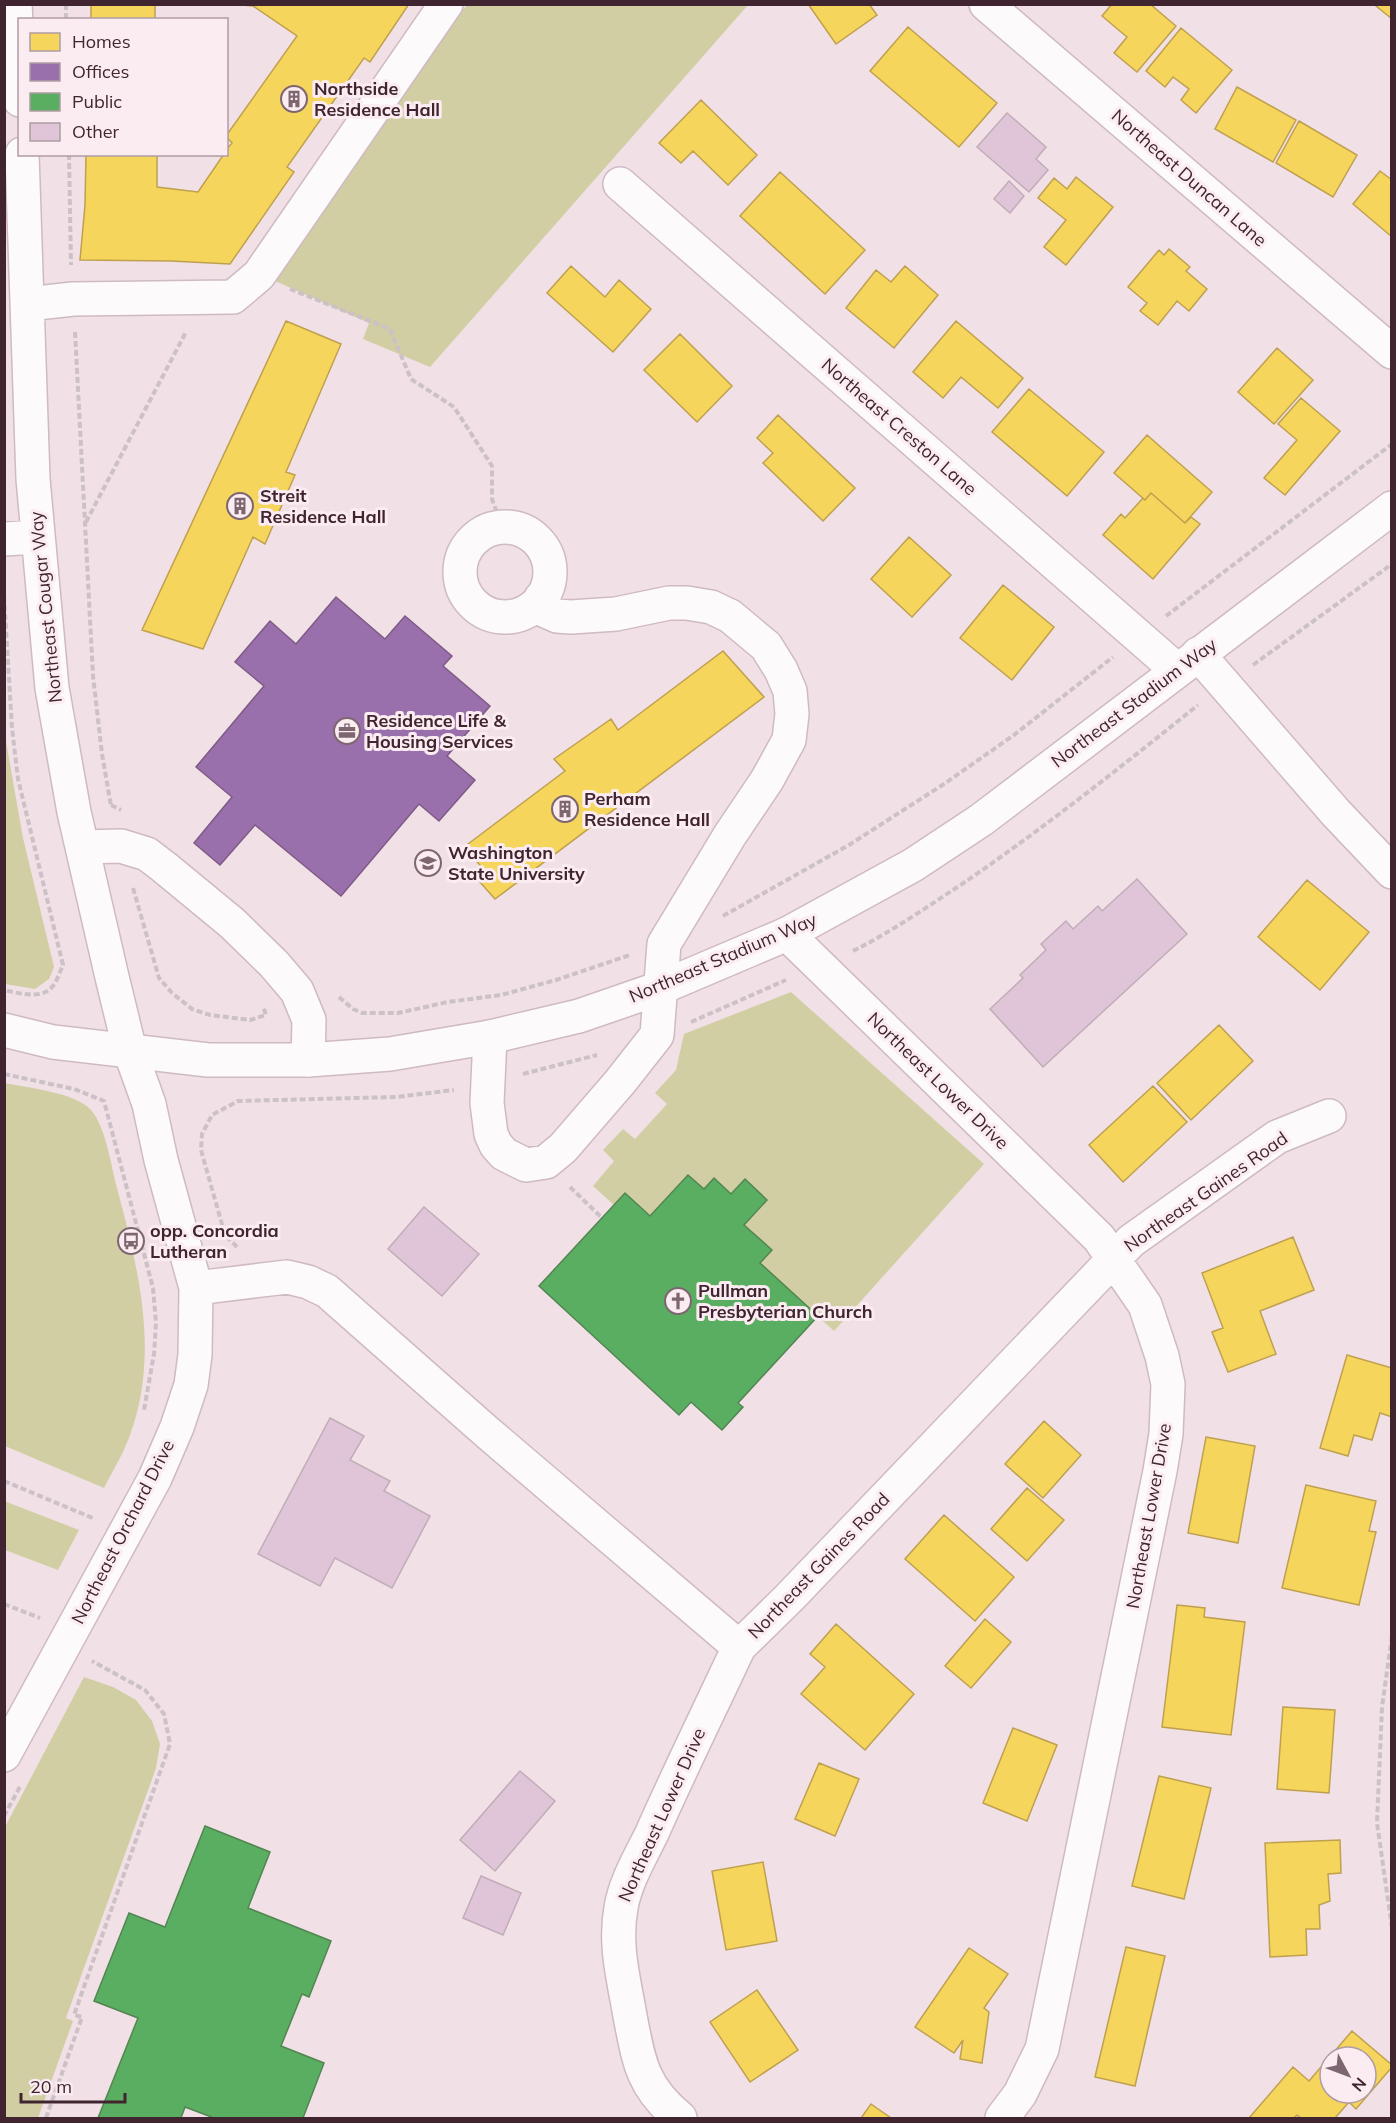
<svg xmlns="http://www.w3.org/2000/svg" width="1396" height="2123" viewBox="0 0 1396 2123" font-family="Mulish,sans-serif">
<style>
.green{fill:#d1cea3}
.homes{fill:#f6d55c;stroke:#bfa04f;stroke-width:1.5;fill-rule:evenodd}
.offices{fill:#9970ab;stroke:#7e5a86;stroke-width:1.5}
.public{fill:#5aae61;stroke:#528552;stroke-width:1.5}
.building{fill:#dfc5d7;stroke:#c0adb8;stroke-width:1.5}
.lines{fill:none;stroke-linecap:round;stroke-linejoin:round}
.minor-casing{stroke:#cfbac3;stroke-width:36}
.major-casing{stroke:#cfbac3;stroke-width:36}
.path{stroke:#cbc1c6;stroke-width:4;stroke-dasharray:6 3;stroke-linecap:butt}
.minor{stroke:#fdfafb;stroke-width:33}
.major{stroke:#fdfafb;stroke-width:33}
.labels{text-anchor:middle;stroke-width:6;stroke-linejoin:round;paint-order:stroke}
.poi-label{font-size:18px;font-weight:bold;fill:#402530;stroke:#fbecf1;text-anchor:start}
.street-label{font-size:18px;fill:#402530;stroke:#fbecf1}
</style>
<rect width="100%" height="100%" fill="#f1e0e6"/>
<!-- green -->
<path class="green" d="M468 5H748L430 367 363 339 369 323 273 280 445 24Z
M4 730 23 838 54 967 49 979 35 989 5 984Z
M791 992 984 1164 834 1331 760 1263 771 1250 744 1225 767 1200 745 1179 731 1194 714 1179 704 1189 688 1175 650 1216 625 1193 614 1205 593 1186 614 1161 603 1150 623 1129 635 1139 667 1104 655 1093 676 1070 684 1034Z
M5 1083C27 1088 75 1092 91 1110 106 1127 111 1166 117 1188 140 1275 163 1365 123 1452 117 1464 110 1476 104 1488L5 1446Z
M4 1501 79 1530 58 1570 5 1550Z
M84 1677 113 1687 136 1700 152 1721 160 1744 156 1768 66 2018 73 2021 38 2118H5V1827Z"/>
<!-- homes -->
<path class="homes" d="M91 4H155V20H91Z
M230 4H409L370 62 364 58 287 167 294 172 230 264 171 261 80 260 85 205 86 154H157V187L198 192 224 154H226V150L232 143 226 136 297 36 253 6Z
M808 4H869L877 15 836 44Z
M1112 4H1150L1176 26 1137 72 1114 53 1127 37 1102 16Z
M1378 4H1392V19L1376 6Z
M908 27 997 103 959 147 870 71Z
M1181 28 1232 70 1196 113 1181 100 1189 89 1173 77 1165 87 1146 71Z
M1237 87 1296 120 1273 162 1215 129Z
M701 100 757 155 728 185 693 151 681 163 659 143Z
M1299 121 1357 155 1333 197 1276 163Z
M1380 171 1392 180V237L1353 204Z
M780 172 865 250 825 294 740 216Z
M1076 177 1113 207 1066 265 1044 247 1066 220 1038 198 1054 178 1067 189Z
M1169 249 1190 267 1186 271 1207 289 1189 311 1177 301 1158 325 1140 311 1147 303 1128 287 1159 250 1164 255Z
M571 266 605 297 619 280 651 309 613 352 547 293Z
M905 266 938 295 894 348 846 308 876 270 891 282Z
M286 321 341 344 286 472 295 475 265 544 253 537 203 649 142 630Z
M956 321 1023 378 998 408 961 377 943 398 913 372Z
M680 334 732 386 697 422 644 370Z
M1277 348 1313 380 1274 424 1238 392Z
M1029 389 1104 452 1067 496 992 432Z
M1301 398 1340 431 1285 495 1264 478 1297 440 1278 424Z
M778 415 855 488 823 521 763 463 773 453 757 438Z
M1147 435 1212 492 1185 523 1151 493 1145 500 1114 473Z
M1151 493 1185 523 1191 517 1200 524 1153 579 1103 535 1121 514 1125 518 1143 498 1145 500Z
M909 537 951 575 912 617 871 579Z
M1003 585 1054 627 1012 680 960 638Z
M723 651 764 697 495 899 479 881 486 872 464 847 565 771 554 759 611 719 618 730Z
M1307 880 1369 932 1320 990 1258 937Z
M1219 1025 1253 1061 1191 1120 1157 1083Z
M1153 1086 1187 1122 1123 1182 1089 1145Z
M1293 1237 1314 1290 1260 1311 1276 1354 1228 1372 1212 1332 1223 1328 1202 1273Z
M1347 1355 1392 1368V1417L1380 1413 1372 1440 1354 1435 1348 1456 1320 1448Z
M1044 1421 1081 1455 1043 1498 1005 1464Z
M1206 1437 1255 1446 1238 1543 1188 1533Z
M1306 1485 1376 1501 1369 1531 1376 1532 1359 1605 1282 1588Z
M1027 1488 1064 1520 1027 1561 991 1529Z
M944 1515 1014 1577 975 1621 905 1559Z
M1177 1605 1205 1608 1204 1617 1245 1622 1231 1735 1162 1727Z
M985 1619 1011 1642 971 1688 945 1666Z
M836 1624 914 1694 865 1750 801 1694 825 1667 810 1654Z
M1283 1707 1335 1710 1329 1793 1277 1789Z
M1013 1728 1057 1745 1027 1821 983 1803Z
M819 1763 859 1779 835 1836 795 1819Z
M1159 1776 1211 1788 1184 1899 1132 1886Z
M1340 1840 1341 1873 1328 1874 1330 1901 1319 1905 1320 1929H1306L1307 1955 1270 1957 1265 1843Z
M763 1862 777 1941 726 1950 712 1871Z
M1126 1947 1165 1956 1135 2086 1095 2077Z
M969 1948 1008 1974 984 2008 989 2012 982 2063 960 2059 963 2040 954 2053 915 2027Z
M757 1990 798 2050 750 2082 710 2022Z
M1352 2031 1392 2065V2067L1356 2109 1349 2102 1335 2118H1301L1297 2115 1294 2118H1249L1293 2067 1309 2081ZM1330 2057H1366V2093H1330Z
M871 2104 891 2118H861Z"/>
<!-- offices -->
<path class="offices" d="M336 597 385 639 405 616 452 656 443 666 490 706 447 756 475 780 439 821 419 804 341 896 255 825 220 865 194 843 232 797 196 767 264 686 235 662 270 621 296 644Z"/>
<!-- public -->
<path class="public" d="M688 1175 704 1189 714 1178 731 1194 745 1179 767 1200 744 1225 772 1250 760 1263 818 1316 738 1403 743 1407 722 1430 691 1402 679 1415 539 1286 625 1193 650 1216Z
M205 1826 270 1852 248 1908 331 1941 309 1997 302 1994 281 2046 324 2063 303 2118H214L185 2107 181 2118H98L138 2018 94 2001 129 1913 165 1927Z"/>
<!-- building -->
<path class="building" d="M1007 113 1046 147 1036 159 1048 170 1029 192 977 147Z
M1009 181 1024 196 1010 213 994 199Z
M1137 879 1187 934 1043 1067 990 1009 1023 978 1020 975 1046 950 1041 944 1066 921 1073 929 1098 906 1102 911Z
M424 1207 479 1254 442 1296 388 1249Z
M330 1418 364 1436 350 1460 390 1481 384 1491 430 1516 392 1588 335 1558 320 1586 258 1554Z
M520 1771 555 1801 495 1871 460 1840Z
M481 1876 521 1893 503 1935 463 1918Z"/>
<g class="lines">
<defs>
<path id="minor" d="M15 4 20 100
M986 4 1392 352
M620 184 1177 670
M28 304 73 299 233 297 259 275 446 4
M460 572a45 45 0 1 1 90 0a45 45 0 1 1-90 0Z
M4 539 37 537
M1198 654 1336 813 1392 872
M82 847 121 846 147 854 164 867 232 923 274 964 297 991 309 1020 308 1060
M787 934 1099 1238 1114 1260 1145 1305 1162 1356 1168 1384 1166 1434 1160 1471 1042 2049 1020 2094 1002 2118
M490 1037 487 1103 491 1134 496 1145 504 1154 526 1165 546 1162 563 1148 620 1082 657 1035 664 944 730 835 767 780 789 740 792 714 790 691 781 670 766 646 730 616 711 607 687 603H669L616 614 571 617 557 616 541 609V598
M196 1288 287 1277 308 1282 327 1291 488 1433 739 1647 789 1598 1131 1241 1277 1137 1329 1116
M4 1755 155 1478 177 1427 191 1385 195 1355 196 1288 161 1160 149 1104 130 1051 112 977 74 812 52 688 33 479 22 154
M680 2118C642 2087 639 2062 630 2016 624 1980 614 1945 621 1908 625 1882 641 1856 652 1833 680 1770 710 1709 739 1647"/>
<path id="major" d="M4 1030 53 1042 208 1060H308L390 1054 490 1037 579 1016 660 988 787 934 913 865 981 820 1392 508"/>
</defs>
<!-- minor casing -->
<use href="#minor" class="minor-casing"/>
<!-- major casing -->
<use href="#major" class="major-casing"/>
<!-- path -->
<path class="path" d="M66 4V20
M69 154 71 265
M290 289 390 329 411 379 454 407 492 466V499L502 527
M75 332 93 676 102 754 111 806
M86 522 186 332
M4 596 12 728 18 779 63 965C60 971 57 982 52 987 41 1000 18 993 4 990
M1166 616 1392 444
M1253 665 1392 564
M111 805 121 810
M133 888 159 978 172 993 192 1009 210 1015 250 1020 266 1015 263 1006
M723 916 849 845 944 784 1014 735 1113 657
M853 951C891 932 927 907 962 884 1044 828 1121 767 1198 705
M339 997 353 1009 362 1013H398L448 1002 501 995 556 980 630 955
M691 1022 786 980
M4 1074 74 1089 104 1101 153 1288 156 1323 154 1354 144 1410
M523 1074 597 1055
M570 1187 602 1218
M237 1247 225 1235 201 1150 202 1134 212 1115 238 1101 396 1097 454 1090
M4 1481 95 1519
M4 1604 40 1618
M1392 1636 1382 1707 1377 1823 1392 1928
M4 1816 21 1785
M46 2118 82 2017 74 2015 170 1744 164 1714 145 1690 92 1661"/>
<!-- minor -->
<use href="#minor" class="minor"/>
<!-- major -->
<use href="#major" class="major"/>
</g>
<!-- icons -->
<defs>
<symbol id="building-ring" viewBox="-11 -11 22 22"><circle r="9.5" fill="#fbecf1" stroke="#7e6670" stroke-width="1.5"/><path d="M-4-6H4V6H1V3H-1V6H-4ZM-2.5-4.3h1.7v1.8h-1.7ZM.8-4.3h1.7v1.8H.8ZM-2.5-1h1.7V.8h-1.7ZM.8-1h1.7V.8H.8Z" fill="#7e6670"/></symbol>
<symbol id="office-ring" viewBox="-11 -11 22 22"><circle r="9.5" fill="#fbecf1" stroke="#7e6670" stroke-width="1.5"/><path d="M-6-3h4V-5.5h4V-3h4V5H-6ZM-1-4.5V-3h2v-1.5ZM-6 0V1H6V0Z" fill="#7e6670"/></symbol>
<symbol id="university-ring" viewBox="-11 -11 22 22"><circle r="9.5" fill="#fbecf1" stroke="#7e6670" stroke-width="1.5"/><path d="M0-5L7-2L0 1L-7-2ZM-4 1L0 2.5L4 1V4Q0 6-4 4Z" fill="#7e6670"/></symbol>
<symbol id="bus-ring" viewBox="-11 -11 22 22"><circle r="9.5" fill="#fbecf1" stroke="#7e6670" stroke-width="1.5"/><path d="M-5-6H5V4H4V6H2V4H-2V6H-4V4H-5ZM-3.5-4V0h7V-4ZM-3.5 1.2v1.5H-2V1.2ZM2 1.2v1.5H3.5V1.2Z" fill="#7e6670"/></symbol>
<symbol id="church-ring" viewBox="-11 -11 22 22"><circle r="9.5" fill="#fbecf1" stroke="#7e6670" stroke-width="1.5"/><path d="M-1.2-6h2.4v3.5h3.3v2.4h-3.3V6h-2.4V-.1h-3.3v-2.4h3.3Z" fill="#7e6670"/></symbol>
</defs>
<g fill-rule="evenodd">
<use href="#building-ring" x="279" y="84" width="30" height="30"/>
<use href="#building-ring" x="225" y="491" width="30" height="30"/>
<use href="#office-ring" x="332" y="716" width="30" height="30"/>
<use href="#building-ring" x="550" y="794" width="30" height="30"/>
<use href="#university-ring" x="413" y="848" width="30" height="30"/>
<use href="#bus-ring" x="116" y="1226" width="30" height="30"/>
<use href="#church-ring" x="663" y="1286" width="30" height="30"/>
</g>
<g class="labels">
<!-- poi labels -->
<g class="poi-label">
<text x="314" y="95">Northside<tspan x="314" dy="21">Residence Hall</tspan></text>
<text x="260" y="502">Streit<tspan x="260" dy="21">Residence Hall</tspan></text>
<text x="366" y="727">Residence Life &amp;<tspan x="366" dy="21">Housing Services</tspan></text>
<text x="584" y="805">Perham<tspan x="584" dy="21">Residence Hall</tspan></text>
<text x="448" y="859">Washington<tspan x="448" dy="21">State University</tspan></text>
<text x="150" y="1237">opp. Concordia<tspan x="150" dy="21">Lutheran</tspan></text>
<text x="698" y="1297">Pullman<tspan x="698" dy="21">Presbyterian Church</tspan></text>
</g>
<!-- street labels -->
<g class="street-label">
<text transform="translate(1189 178) rotate(41)" y="6">Northeast Duncan Lane</text>
<text transform="translate(899 427) rotate(41)" y="6">Northeast Creston Lane</text>
<text transform="translate(46 607) rotate(-96)" y="6">Northeast Cougar Way</text>
<text transform="translate(1134 703) rotate(-37)" y="6">Northeast Stadium Way</text>
<text transform="translate(723 958) rotate(-23)" y="6">Northeast Stadium Way</text>
<text transform="translate(938 1081) rotate(44)" y="6">Northeast Lower Drive</text>
<text transform="translate(1206 1192) rotate(-35)" y="6">Northeast Gaines Road</text>
<text transform="translate(1149 1516) rotate(-80)" y="6">Northeast Lower Drive</text>
<text transform="translate(123 1532) rotate(-63)" y="6">Northeast Orchard Drive</text>
<text transform="translate(819 1566) rotate(-46)" y="6">Northeast Gaines Road</text>
<text transform="translate(662 1815) rotate(-66)" y="6">Northeast Lower Drive</text>
</g>
</g>
<!-- border -->
<rect width="1396" height="2123" fill="none" stroke="#402530" stroke-width="12"/>
<!-- legend -->
<rect x="18" y="18" width="210" height="138" fill="#fbecf1" stroke="#b09ca4" stroke-width="1.5"/>
<rect x="30" y="33" width="30" height="18" fill="#f6d55c" stroke="#b09ca4" stroke-width="1.5"/>
<text x="72" y="48" font-size="18" fill="#402530">Homes</text>
<rect x="30" y="63" width="30" height="18" fill="#9970ab" stroke="#b09ca4" stroke-width="1.5"/>
<text x="72" y="78" font-size="18" fill="#402530">Offices</text>
<rect x="30" y="93" width="30" height="18" fill="#5aae61" stroke="#b09ca4" stroke-width="1.5"/>
<text x="72" y="108" font-size="18" fill="#402530">Public</text>
<rect x="30" y="123" width="30" height="18" fill="#dfc5d7" stroke="#b09ca4" stroke-width="1.5"/>
<text x="72" y="138" font-size="18" fill="#402530">Other</text>
<!-- north arrow -->
<g transform="translate(1348 2075) rotate(131)"><circle r="28" fill="#fbecf1" stroke="#b09ca4" stroke-width="1.5"/>
<path d="M0-4.5L10 22L0 15L-10 22Z" fill="#7e6670"/>
<text y="-9" font-size="16" font-weight="bold" text-anchor="middle" fill="#402530">N</text>
</g>
<!-- scale -->
<path d="M21 2093v9h104v-9" fill="none" stroke="#402530" stroke-width="3"/>
<text x="30" y="2093" font-size="18" fill="#402530" stroke="#fbecf1" stroke-width="4.5" paint-order="stroke">20 m</text>
</svg>
